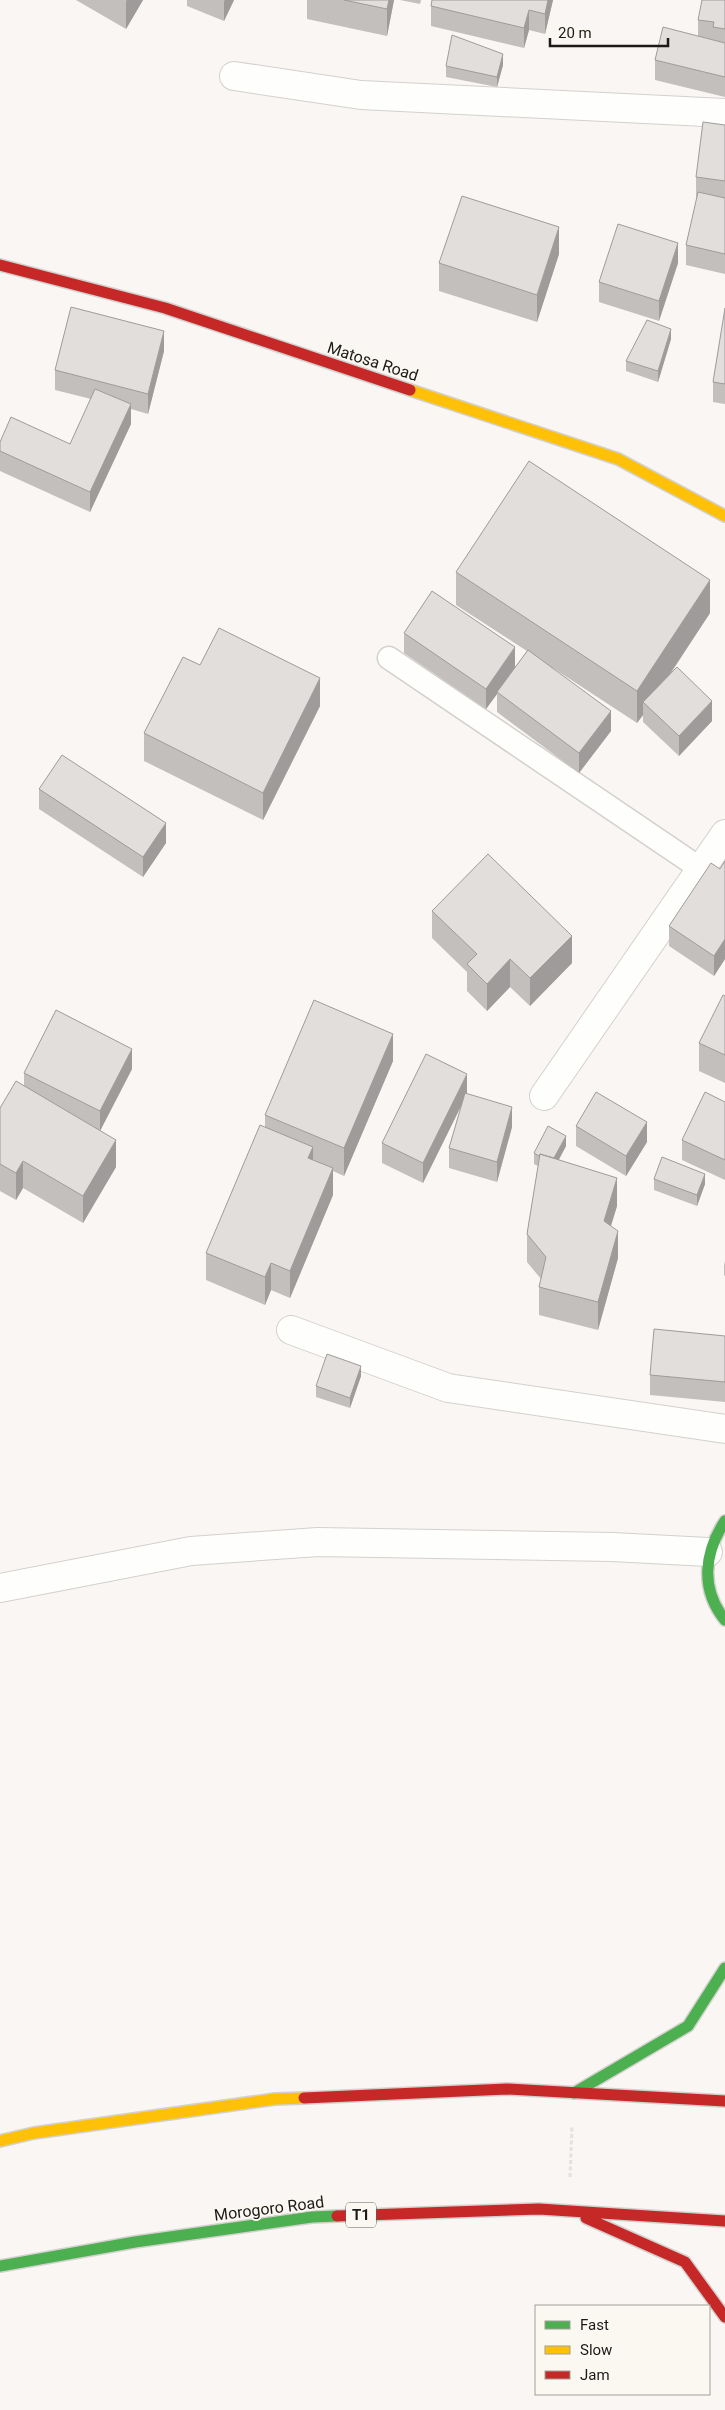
<svg xmlns="http://www.w3.org/2000/svg" width="725" height="2410" viewBox="0 0 725 2410" font-family="Roboto,sans-serif">
<style>
.lines{fill:none;stroke-linecap:round;stroke-linejoin:round}
.lane-casing{stroke:#d3d1ce;stroke-width:25}
.street-casing{stroke:#d3d1ce;stroke-width:30}
.fast-casing{stroke:#d3d1ce;stroke-width:14}
.slow-casing{stroke:#d3d1ce;stroke-width:14}
.jam-casing{stroke:#d3d1ce;stroke-width:14}
.path{stroke:#e3e2e1;stroke-width:3;stroke-dasharray:4 2.5;stroke-linecap:butt}
.lane{stroke:#fefefd;stroke-width:22}
.street{stroke:#fefefd;stroke-width:28}
.fast{stroke:#4caf50;stroke-width:11}
.slow{stroke:#ffc107;stroke-width:11}
.jam{stroke:#c62828;stroke-width:11}
.wall{fill:#c2bfbd}
.shaded-wall{fill:#9e9b9a}
.building{fill:#e1dedc;stroke:#9e9b9a}
.labels{text-anchor:middle;stroke-width:4;stroke-linejoin:round;paint-order:stroke}
.shield{fill:#fbf7f1;stroke:#5f5c59;stroke-width:1}
.shield-label{font-size:15px;font-weight:bold;fill:#1c1a18}
.street-label{font-size:16px;fill:#1c1a18;stroke:#fbf7f1}
</style>
<rect width="100%" height="100%" fill="#f9f6f3"/>
<g class="lines">
<defs>
<path id="lane" d="M389 658 701 869"/>
<path id="street" d="M234 76 361 95 725 113
M544 1096 725 834
M291 1330 448 1388 725 1429
M0 1588 191 1551 318 1542 612 1547 708 1552"/>
<path id="fast" d="M725 1521C704 1553 700 1589 725 1620
M574 2093 688 2026 725 1968
M0 2266 135 2242 312 2217 337 2216"/>
<path id="slow" d="M410 390 618 459 725 516
M0 2141 34 2133 275 2099 304 2098"/>
<path id="jam" d="M0 265 165 308 410 390
M304 2098 507 2089 725 2101
M337 2216 539 2209 725 2221
M586 2218 685 2262 725 2317"/>
</defs>
<!-- lane casing -->
<use href="#lane" class="lane-casing"/>
<!-- street casing -->
<use href="#street" class="street-casing"/>
<!-- fast casing -->
<use href="#fast" class="fast-casing"/>
<!-- slow casing -->
<use href="#slow" class="slow-casing"/>
<!-- jam casing -->
<use href="#jam" class="jam-casing"/>
<!-- path -->
<path class="path" d="M570 2177 572 2126"/>
<!-- lane -->
<use href="#lane" class="lane"/>
<!-- street -->
<use href="#street" class="street"/>
<!-- fast -->
<use href="#fast" class="fast"/>
<!-- slow -->
<use href="#slow" class="slow"/>
<!-- jam -->
<use href="#jam" class="jam"/>
</g>
<!-- wall -->
<path class="wall" d="M76 0H143L126 29Z
M187 0H234L224 21 187 6Z
M307 0H394L387 36 307 19Z
M400 0H421L420 4Z
M432 0H553L545 34 529 30 524 48 431 26V6Z
M725 0V97L655 80V60L698 36V20Z
M503 65 497 87 446 77V66Z
M725 125V274L686 265V245L697 198 696 197V177Z
M559 254 537 322 439 291V263Z
M678 263 659 321 599 302V282Z
M725 308V404L713 402V382Z
M671 339 658 382 626 371V361Z
M164 351 148 414 131 409V424L90 512 0 471V442L70 444 91 399 55 390V370Z
M456 572 710 613 671 673 712 721 679 756 643 722V715L637 723 553 668 611 731 579 773 497 712V694L486 709 404 653V633L515 667 527 651 456 605Z
M200 665 320 706 263 820 144 761V733Z
M39 789 166 843 143 877 39 809Z
M725 861V959L714 976 669 946V926L720 869Z
M432 911 572 963 530 1006 510 987 487 1011 467 991V972L432 938Z
M725 996V1083L699 1071V1043Z
M393 1061 344 1176 333 1171V1195L290 1298 271 1290 265 1305 206 1280V1253L265 1127V1115Z
M132 1069 100 1131 116 1167 83 1223 23 1188 16 1200 0 1191V1108L24 1086V1073Z
M467 1094 512 1127 497 1182 449 1168V1148L462 1104 423 1183 382 1163V1143Z
M725 1102V1180L682 1160V1140Z
M576 1126 647 1142 626 1176 576 1146Z
M566 1146 559 1160 617 1206 611 1226 618 1258 598 1330 539 1315V1287L541 1279 527 1262V1234L538 1166 534 1164V1153Z
M654 1179 705 1184 697 1206 654 1190Z
M725 1261V1276L724 1275V1265Z
M725 1336V1402L650 1395V1375Z
M361 1376 350 1408 316 1397V1386Z"/>
<!-- shaded-wall -->
<path class="shaded-wall" d="M127 0H143L126 29V1Z
M225 0H234L224 21V1Z
M389 0H394L387 36V9Z
M548 0H553L545 34V14Z
M529 10V30L524 48V28Z
M503 54V65L497 87V77Z
M559 227V254L537 322V295Z
M678 243V263L659 321V301Z
M671 329V339L658 382V371Z
M164 331V351L148 414V394Z
M131 404V424L90 512V492Z
M710 580V613L648 707 643 702V715L637 723V691Z
M515 647V667L497 692V694L486 709V689Z
M320 678V706L263 820V793Z
M712 701V721L679 756V736Z
M611 711V731L579 773V753Z
M166 823V843L143 877V857Z
M572 936V963L530 1006V978Z
M725 939V959L714 976V956Z
M510 959V987L487 1011V984Z
M393 1034V1061L344 1176V1148Z
M132 1049V1069L100 1131V1111Z
M467 1074V1094L423 1183V1163Z
M512 1107V1127L497 1182V1162Z
M647 1122V1142L626 1176V1156Z
M566 1136V1146L551 1173V1162Z
M116 1140V1167L83 1223V1196Z
M313 1147V1174L308 1158Z
M23 1161V1188L16 1200V1173Z
M333 1168V1195L290 1298V1271Z
M705 1174V1184L697 1206V1195Z
M617 1178V1206L604 1248V1221Z
M618 1231V1258L598 1330V1302Z
M271 1263V1290L265 1305V1277Z
M361 1366V1376L350 1408V1398Z"/>
<!-- building -->
<path class="building" d="M344 0H389L387 9Z
M432 0H548L545 14 529 10 524 28 431 6Z
M702 0H725V29L713 27 714 22 698 20Z
M663 27 725 43V77L655 60Z
M452 35 503 54 497 77 446 66Z
M703 122 725 125V181L696 177Z
M698 192 725 198V254L686 245Z
M462 196 559 227 537 295 439 263Z
M618 224 678 243 659 301 599 282Z
M71 307 164 331 148 394 55 370Z
M725 308V384L713 382Z
M647 320 671 329 658 371 626 361Z
M95 389 131 404 90 492 0 451V442L11 417 70 444Z
M529 461 710 580 637 691 456 572Z
M432 591 515 647 486 689 404 633Z
M219 628 320 678 263 793 144 733 183 657 200 665Z
M528 650 611 711 579 753 497 692Z
M677 667 712 701 679 736 643 702Z
M62 755 166 823 143 857 39 789Z
M488 854 572 936 530 978 510 959 487 984 467 964 477 954 432 911Z
M725 861V939L714 956 669 926 711 863 720 869Z
M723 995 725 996V1055L699 1043Z
M314 1000 393 1034 344 1148 265 1115Z
M56 1010 132 1049 100 1111 24 1073Z
M426 1054 467 1074 423 1163 382 1143Z
M16 1081 116 1140 83 1196 23 1161 16 1173 0 1164V1108Z
M596 1092 647 1122 626 1156 576 1126Z
M705 1092 725 1102V1160L682 1140Z
M465 1093 512 1107 497 1162 449 1148Z
M260 1125 313 1147 308 1158 333 1168 290 1271 271 1263 265 1277 206 1253Z
M548 1126 566 1136 554 1158 540 1154 539 1156 534 1153Z
M540 1154 617 1178 604 1221 618 1231 598 1302 539 1287 546 1257 527 1234Z
M662 1157 705 1174 697 1195 654 1179Z
M654 1329 725 1336V1382L650 1375Z
M327 1354 361 1366 350 1398 316 1386Z"/>
<g class="labels">
<!-- shield labels -->
<rect class="shield" x="346" y="2202.5" width="30" height="25" rx="4"/>
<g class="shield-label">
<text x="361" y="2220">T1</text>
</g>
<!-- street labels -->
<g class="street-label">
<text transform="translate(373 361) rotate(18)" y="6">Matosa Road</text>
<text transform="translate(269 2208) rotate(-7)" y="6">Morogoro Road</text>
</g>
</g>
<!-- legend -->
<rect x="535" y="2305" width="175" height="90" fill="#fbf7f1" stroke="#a29f9a"/>
<rect x="545" y="2321" width="25" height="8" fill="#4caf50" stroke="#a29f9a"/>
<text x="580" y="2330" font-size="15" fill="#1c1a18">Fast</text>
<rect x="545" y="2346" width="25" height="8" fill="#ffc107" stroke="#a29f9a"/>
<text x="580" y="2355" font-size="15" fill="#1c1a18">Slow</text>
<rect x="545" y="2371" width="25" height="8" fill="#c62828" stroke="#a29f9a"/>
<text x="580" y="2380" font-size="15" fill="#1c1a18">Jam</text>
<!-- scale -->
<path d="M550 38v8h118v-8" fill="none" stroke="#1c1a18" stroke-width="2.5"/>
<text x="558" y="38" font-size="15" fill="#1c1a18" stroke="#fbf7f1" stroke-width="4" paint-order="stroke">20 m</text>
</svg>
